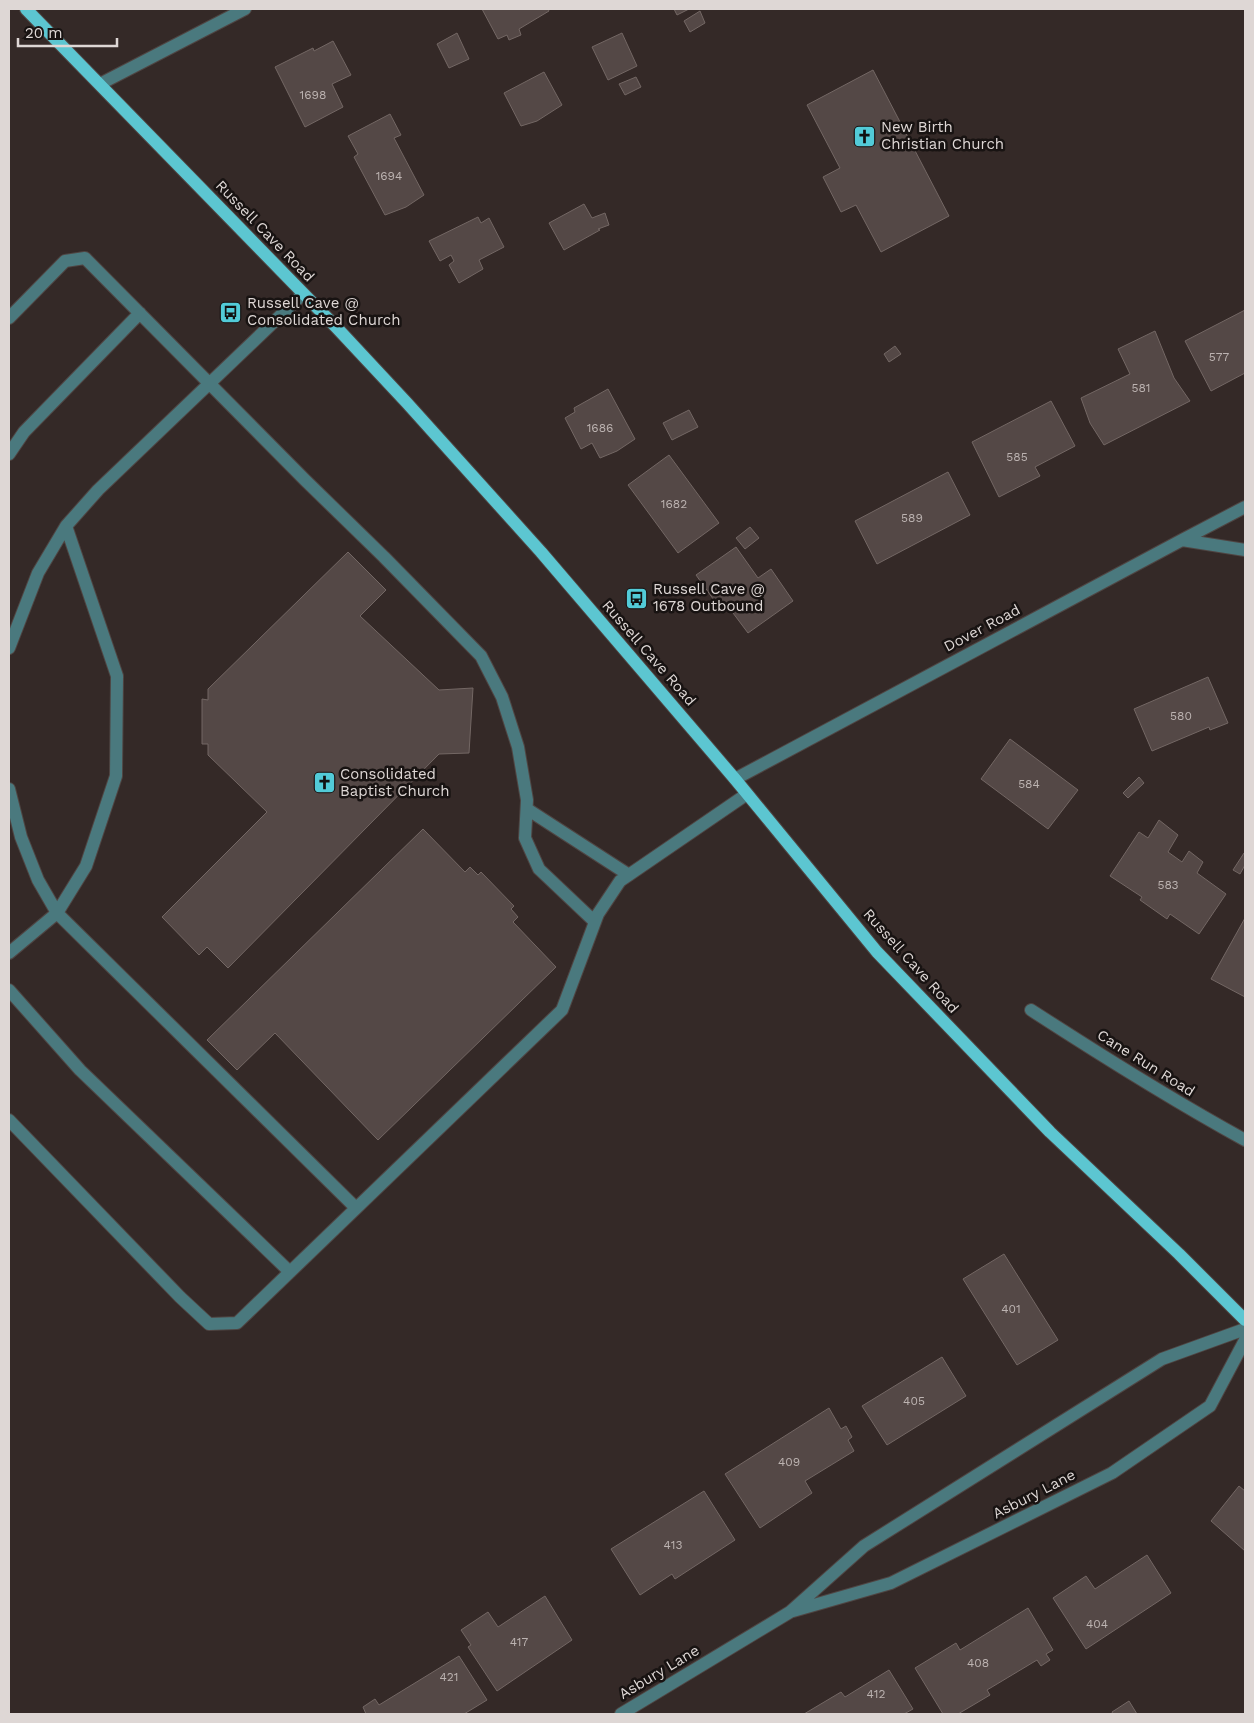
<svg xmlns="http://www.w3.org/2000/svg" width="1254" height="1723" viewBox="0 0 1254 1723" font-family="'Work Sans',sans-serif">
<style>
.building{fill:#544846;stroke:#736764}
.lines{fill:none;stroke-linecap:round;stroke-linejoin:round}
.minor-casing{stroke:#4f4543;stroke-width:14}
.major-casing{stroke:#4f4543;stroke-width:14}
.minor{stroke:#4a797e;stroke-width:12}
.major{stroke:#5cc6d1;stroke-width:12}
.labels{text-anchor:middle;stroke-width:5;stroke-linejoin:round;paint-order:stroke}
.number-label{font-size:12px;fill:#bcb3b1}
.poi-label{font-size:15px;fill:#ded7d5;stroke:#181312;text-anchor:start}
.street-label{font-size:15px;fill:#ded7d5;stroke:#181312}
</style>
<rect width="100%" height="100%" fill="#342927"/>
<!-- building -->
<path class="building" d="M482 9H548L549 11 519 29 521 35 509 40 507 35 498 39Z
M674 9H689L677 15Z
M700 11 705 23 690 32 684 21Z
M457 33 469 59 449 68 437 44Z
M622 33 637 66 608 80 592 47Z
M333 41 351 75 332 84 343 107 305 127 275 67 313 48 314 51Z
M873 70 949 216 881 252 856 205 841 212 823 177 840 168 807 105Z
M544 72 562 105 537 121 521 126 504 93Z
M636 77 641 87 625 95 619 84Z
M390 114 401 135 394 138 424 195 406 207 385 215 354 157 358 154 348 136Z
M584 204 592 218 605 213 609 225 598 229 600 230 564 250 549 223Z
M478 217 481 223 489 218 504 247 479 260 483 269 459 283 449 265 454 261 451 255 440 261 429 241Z
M1245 310V373L1211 391 1185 341Z
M1155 331 1174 378 1190 401 1104 445 1090 423 1081 398 1130 374 1118 349Z
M895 346 901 354 889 362 884 354Z
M608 389 635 439 617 451 600 458 592 443 581 449 565 418 575 412 574 408Z
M1051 401 1075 446 1035 467 1040 476 999 497 972 442Z
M689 410 698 427 672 440 663 423Z
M669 455 719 523 678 553 628 485Z
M948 472 970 515 877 564 855 521Z
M750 527 759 538 745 549 736 538Z
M736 547 758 578 771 569 793 601 748 633 727 605 721 610 696 575Z
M348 552 386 590 360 616 439 690 473 688 469 753 439 754 228 968 207 947 199 955 162 917 267 812 208 755V744H202V699L208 700V689Z
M1208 677 1228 723 1210 730 1209 727 1152 751 1134 709Z
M1010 739 1078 790 1048 829 981 779Z
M1139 777 1144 783 1128 798 1123 793Z
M1159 820 1178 835 1168 852 1182 862 1189 851 1203 862 1197 873 1226 894 1199 934 1170 914 1167 919 1140 900 1142 897 1110 876 1139 832 1148 838Z
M423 829 465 872 470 867 478 875 481 872 514 906 511 909 518 917 513 922 556 967 378 1140 275 1033 237 1070 207 1040Z
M1244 853 1245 854V865L1240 874 1233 870Z
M1245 918V997L1211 979Z
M1004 1254 1058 1340 1017 1365 963 1279Z
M942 1357 966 1396 887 1445 862 1406Z
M829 1408 841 1429 846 1426 852 1437 848 1440 854 1451 805 1481 812 1493 760 1528 725 1474Z
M1239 1486 1245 1491V1551L1211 1521Z
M704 1491 735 1540 675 1579 672 1574 640 1595 611 1549Z
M1147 1555 1171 1593 1086 1649 1053 1598 1086 1576 1095 1589Z
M545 1596 572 1640 497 1691 468 1647 471 1645 461 1630 488 1612 498 1627Z
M1028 1608 1053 1650 1046 1654 1050 1660 1041 1666 1037 1660 987 1690 990 1695 958 1714H943L915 1668 956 1643 960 1650Z
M459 1656 487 1700 464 1714H366L363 1707 375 1699 379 1705Z
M889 1670 913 1709 904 1714H804L841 1692 845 1697Z
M1129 1701 1137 1714H1113L1112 1712Z"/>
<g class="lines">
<defs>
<path id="minor" d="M100 84 245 9
M9 318 65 261 85 258 305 480 384 557 481 656 502 697 518 747 527 800 525 838 539 869 595 922
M9 454 24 432 140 313
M1182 540 1245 550
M9 648 38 573 66 526
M735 779 1182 540 1245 507
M9 789 21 837 38 880 57 913 356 1208
M527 809 629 875
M9 953 57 913 86 866 116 776 117 676 66 526 98 490 303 294
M9 990 80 1070 290 1272
M1031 1010C1102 1056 1172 1100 1245 1140
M9 1120 180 1297 209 1324 237 1323 562 1010 598 914 620 881 747 794
M793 1611 891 1583 1112 1473 1210 1406 1245 1340
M621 1714 790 1612 864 1546 1162 1359 1245 1329"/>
<path id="major" d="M26 9 337 328 407 403 541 552 735 779 877 952 1050 1132 1179 1254 1245 1320"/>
</defs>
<!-- minor casing -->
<use href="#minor" class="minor-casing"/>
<!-- major casing -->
<use href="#major" class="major-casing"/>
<!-- minor -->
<use href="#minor" class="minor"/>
<!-- major -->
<use href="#major" class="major"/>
</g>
<!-- icons -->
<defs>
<symbol id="church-square" viewBox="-11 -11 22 22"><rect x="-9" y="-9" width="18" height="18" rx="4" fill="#52cbd8" stroke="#181312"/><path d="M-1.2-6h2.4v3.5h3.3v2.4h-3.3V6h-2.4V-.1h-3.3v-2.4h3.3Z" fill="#111"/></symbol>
<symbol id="bus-square" viewBox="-11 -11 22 22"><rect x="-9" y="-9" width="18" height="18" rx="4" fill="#52cbd8" stroke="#181312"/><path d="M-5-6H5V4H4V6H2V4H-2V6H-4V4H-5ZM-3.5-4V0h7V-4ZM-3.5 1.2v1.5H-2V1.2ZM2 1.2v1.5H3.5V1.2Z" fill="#111"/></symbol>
</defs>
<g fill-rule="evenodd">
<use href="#church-square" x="852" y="124" width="25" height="25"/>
<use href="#bus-square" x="218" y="300" width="25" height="25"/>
<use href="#bus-square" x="624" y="586" width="25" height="25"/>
<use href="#church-square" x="312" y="770" width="25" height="25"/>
</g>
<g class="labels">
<!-- number labels -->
<g class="number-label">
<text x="313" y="99">1698</text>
<text x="389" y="180">1694</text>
<text x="1219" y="361">577</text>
<text x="1141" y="392">581</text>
<text x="600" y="432">1686</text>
<text x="1017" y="461">585</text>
<text x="674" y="508">1682</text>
<text x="912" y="522">589</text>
<text x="1181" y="720">580</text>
<text x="1029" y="788">584</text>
<text x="1168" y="889">583</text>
<text x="1011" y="1313">401</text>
<text x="914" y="1405">405</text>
<text x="789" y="1466">409</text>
<text x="673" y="1549">413</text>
<text x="1097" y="1628">404</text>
<text x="519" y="1646">417</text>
<text x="978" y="1667">408</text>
<text x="449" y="1681">421</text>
<text x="876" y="1698">412</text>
</g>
<!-- poi labels -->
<g class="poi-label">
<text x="881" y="132">New Birth<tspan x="881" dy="17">Christian Church</tspan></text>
<text x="247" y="308">Russell Cave @<tspan x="247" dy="17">Consolidated Church</tspan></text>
<text x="653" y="594">Russell Cave @<tspan x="653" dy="17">1678 Outbound</tspan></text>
<text x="340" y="779">Consolidated<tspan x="340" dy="17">Baptist Church</tspan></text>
</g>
<!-- street labels -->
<g class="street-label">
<text transform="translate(265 231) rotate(46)" y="5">Russell Cave Road</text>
<text transform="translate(982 628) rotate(-28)" y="5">Dover Road</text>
<text transform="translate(649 653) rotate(49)" y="5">Russell Cave Road</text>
<text transform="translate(911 961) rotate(48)" y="5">Russell Cave Road</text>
<text transform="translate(1146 1063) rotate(32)" y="5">Cane Run Road</text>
<text transform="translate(1034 1494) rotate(-27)" y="5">Asbury Lane</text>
<text transform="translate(659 1672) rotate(-31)" y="5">Asbury Lane</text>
</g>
</g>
<!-- border -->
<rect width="1254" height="1723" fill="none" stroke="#ded7d5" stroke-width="20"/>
<!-- scale -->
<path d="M18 38v8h99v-8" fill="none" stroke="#ded7d5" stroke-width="2.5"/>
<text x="25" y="38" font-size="15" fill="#ded7d5" stroke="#181312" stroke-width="4" paint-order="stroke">20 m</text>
</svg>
